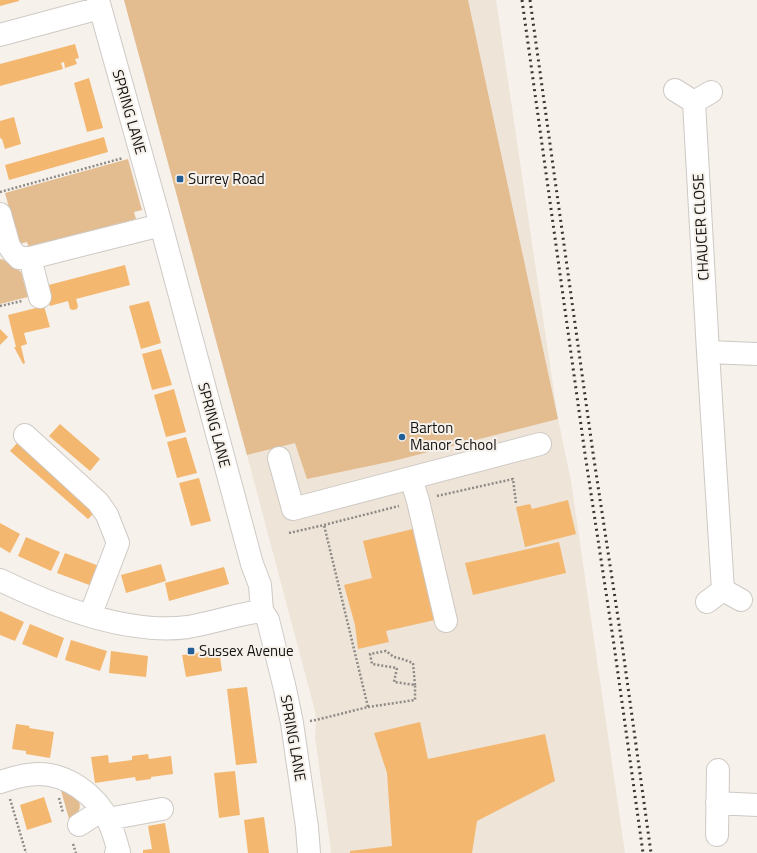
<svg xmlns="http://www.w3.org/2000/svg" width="757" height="853" viewBox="0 0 757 853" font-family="'Titillium Web',sans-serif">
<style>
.built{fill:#eee4d8}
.green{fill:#e3bc90}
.building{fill:#f3b770}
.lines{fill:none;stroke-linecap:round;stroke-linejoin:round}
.minor-casing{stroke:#cec9c4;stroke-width:24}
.path{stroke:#8e8a86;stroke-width:2.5;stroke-dasharray:2 2;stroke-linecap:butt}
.minor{stroke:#fff;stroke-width:22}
.rail{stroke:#383533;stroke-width:3;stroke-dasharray:2 4;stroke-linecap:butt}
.poi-dot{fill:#225f96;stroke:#f6f1eb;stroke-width:1.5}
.labels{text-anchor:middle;stroke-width:4;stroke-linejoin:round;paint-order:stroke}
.street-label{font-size:15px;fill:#141210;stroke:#f6f1eb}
.poi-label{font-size:15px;fill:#141210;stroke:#f6f1eb;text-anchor:start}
</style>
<rect width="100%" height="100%" fill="#f6f1eb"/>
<!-- built -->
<path class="built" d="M124 0H496L558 419 571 481 625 853H331L330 843 315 737 316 720 315 711 247 455Z"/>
<!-- green -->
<path class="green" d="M124 0H468L558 419 393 461 307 479 295 443 247 455Z
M128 159 142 210 134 212 136 219 29 248 27 242 19 244 5 193Z
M0 259 4 260 21 272 28 297 0 304Z
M60 787 77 796C81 804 81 810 75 817L69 819Z"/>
<!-- building -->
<path class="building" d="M0 0H19V1L0 6Z
M75 44 79 58 75 59 77 64 65 68 64 62 61 63 63 69 0 86V64Z
M89 78 103 128 87 132 74 83Z
M14 117 21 144 5 149 2 139H1L0 137V121Z
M104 137 108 152 9 180 5 165Z
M125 265 130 285 76 299 78 306 77 309 73 310 70 309 68 301 50 306 45 286Z
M149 301 161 343 141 349 129 306Z
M44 306 50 327 24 333 27 344 21 346 25 363 23 364 14 347H16L8 315Z
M0 329 8 337 0 345Z
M161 349 172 385 152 390 142 354Z
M174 389 186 432 166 437 154 395Z
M60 424 100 459 90 471 49 436Z
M186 437 197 473 177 478 167 442Z
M19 441 98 509 88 519 10 451Z
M199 478 211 521 191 526 179 483Z
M568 500 576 534 525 547 516 507 530 504 532 509Z
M0 523 20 534 10 553 0 547Z
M413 529 435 620 386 631 389 642 358 649 355 625 344 585 372 578 363 541Z
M26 537 60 552 51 571 18 556Z
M559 542 566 573 473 595 465 563Z
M65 553 99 566 92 586 57 573Z
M161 564 166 581 126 593 121 575Z
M224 567 229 584 169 601 165 583Z
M0 611 24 622 15 641 0 635Z
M30 624 64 638 57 658 22 644Z
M71 640 107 651 100 671 65 660Z
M219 650 222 671 186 677 182 655Z
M111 651 148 656 146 677 109 673Z
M247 687 257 763 236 765 227 689Z
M420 722 428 759 545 734 555 781 477 821 472 853H350V851L392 846 387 773 374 733Z
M16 724 30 726 29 728 54 732 50 758 26 754V751L12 749Z
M148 754 149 759 171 756 173 774 151 777V779L136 781 135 777 95 783 91 757 108 755 109 763 132 760V756Z
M235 771 240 815 219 818 214 773Z
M44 797 52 822 27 830 20 805Z
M264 817 269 853H248L244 820Z
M165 823 170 853H143V850L152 849 148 826Z"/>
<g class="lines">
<defs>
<path id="minor" d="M98 0 161 225 252 564 260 585 262 611 268 620 285 689 292 723 307 827 309 853
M0 35 100 8
M675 90 694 102 711 92
M694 102 708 352 723 590
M0 214 9 246 13 252 19 258H30L161 225
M30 258 40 297
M708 352 757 354
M25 435 98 502 107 515 118 543 90 616
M279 458 293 509 540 444
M411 478 418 501 446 621
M0 580C53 606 128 635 188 627 213 623 237 614 262 611
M707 602 723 590 741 600
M0 782C12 778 26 774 39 774 67 774 96 795 108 820 113 830 116 841 119 852L116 853
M717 803 757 805
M108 819 162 809
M79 825 102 810
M717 835 718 770"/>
</defs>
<!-- minor casing -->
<use href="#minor" class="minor-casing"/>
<!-- path -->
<path class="path" d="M0 192 123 158
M0 306 22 301
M437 496 513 479 516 503
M289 533 324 525 399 506
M368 707 415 700V685L394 682 397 668 372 664 370 654 386 651 394 657 402 659 413 663 415 685
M310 721 316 720 368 707 324 525
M59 798 63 813
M10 799 26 853
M73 844 76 853"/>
<!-- minor -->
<use href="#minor" class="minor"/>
<!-- rail -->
<path class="rail" d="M522 0 585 454 614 645 643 853
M530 0 593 453 622 644 651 853"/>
</g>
<!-- markers -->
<g class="poi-dot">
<rect x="176" y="175" width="8" height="8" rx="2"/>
<circle cx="402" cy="437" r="4"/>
<rect x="187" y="647" width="8" height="8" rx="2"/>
</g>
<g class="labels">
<!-- street labels -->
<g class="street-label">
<text transform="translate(129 112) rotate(74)" y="5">SPRING LANE</text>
<text transform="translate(701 227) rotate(-93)" y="5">CHAUCER CLOSE</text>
<text transform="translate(214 425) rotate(75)" y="5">SPRING LANE</text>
<text transform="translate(293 738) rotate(80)" y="5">SPRING LANE</text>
</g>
<!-- poi labels -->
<g class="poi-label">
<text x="188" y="184">Surrey Road</text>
<text x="410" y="433">Barton<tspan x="410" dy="17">Manor School</tspan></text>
<text x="199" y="656">Sussex Avenue</text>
</g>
</g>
</svg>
